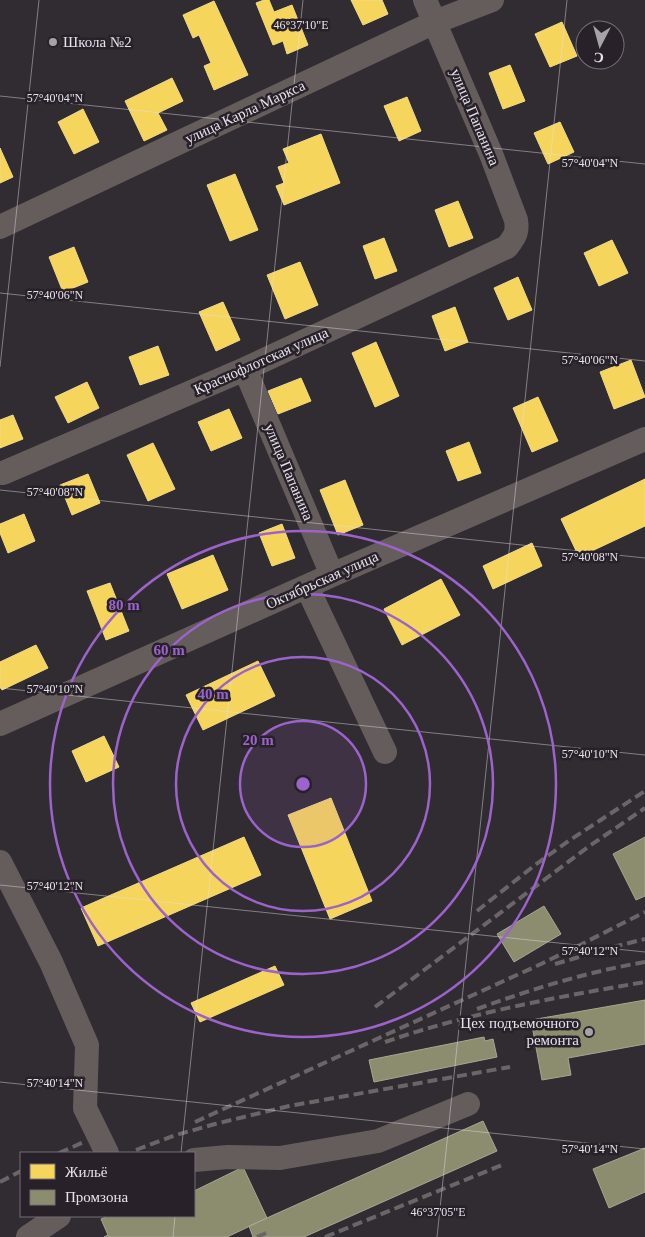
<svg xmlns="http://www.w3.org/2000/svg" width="645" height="1237" viewBox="0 0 645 1237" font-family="Georgia,serif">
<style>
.homes{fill:#f6d55c;stroke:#f1d986}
.industry{fill:#8c8c6e;stroke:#a7a693}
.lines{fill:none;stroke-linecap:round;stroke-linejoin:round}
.minor{stroke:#655c5c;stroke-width:24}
.rail{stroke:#6c6568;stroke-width:4;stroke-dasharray:10 5;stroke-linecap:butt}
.ticks{fill:none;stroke:#e6e2e8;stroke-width:1;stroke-opacity:0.45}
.ring{fill:none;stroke:#9b63cb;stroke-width:2.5}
.poi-dot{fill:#a7a2a8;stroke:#28212a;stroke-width:2}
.labels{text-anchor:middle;stroke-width:5;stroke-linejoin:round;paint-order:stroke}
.poi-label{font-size:15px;fill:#e6e2e8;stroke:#28212a;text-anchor:start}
.street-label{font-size:15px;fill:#e6e2e8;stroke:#28212a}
.ticks-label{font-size:12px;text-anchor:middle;fill:#e6e2e8;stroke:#28212a;stroke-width:5;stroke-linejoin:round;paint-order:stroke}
.centre{fill:#9b63cb;stroke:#28212a;stroke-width:2.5}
.ring-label{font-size:15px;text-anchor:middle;font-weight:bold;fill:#9b63cb;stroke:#28212a;stroke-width:5;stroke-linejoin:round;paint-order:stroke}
</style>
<rect width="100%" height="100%" fill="#312c32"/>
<!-- homes -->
<path class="homes" d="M264 0H269L274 12 292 5 308 45 287 54 283 41 273 45 256 3Z
M351 0H382L388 14 363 25Z
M214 1 248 75 214 90 204 66 211 63 199 35 193 38 183 15Z
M562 22 577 56 550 67 535 34Z
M510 65 525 101 503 109 489 73Z
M172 78 183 101 158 113 167 130 144 141 125 101Z
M407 97 421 131 399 141 384 106Z
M83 109 99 142 74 154 58 122Z
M560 122 574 152 548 164 534 133Z
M321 134 340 183 284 205 276 186 284 183 278 167 289 163 283 149Z
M0 148 13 177 0 183Z
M235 174 258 230 230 241 207 185Z
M458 201 473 238 449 247 435 210Z
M384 238 397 271 375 279 363 246Z
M612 240 628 273 599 286 584 253Z
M74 247 88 282 63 292 49 257Z
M300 262 318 305 285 319 267 275Z
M518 277 532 310 508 320 494 288Z
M223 302 240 340 216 351 199 312Z
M455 307 468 342 445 351 432 316Z
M376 342 399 396 375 407 352 353Z
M158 346 169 375 140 385 129 357Z
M631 360 645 397 614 409 600 372Z
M301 378 311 401 278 414 268 391Z
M87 382 99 408 68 423 55 397Z
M538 397 558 441 532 452 513 408Z
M229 409 242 438 211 451 198 422Z
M13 415 23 439 0 448V420Z
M469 442 481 473 458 481 446 451Z
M153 443 175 489 148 501 127 455Z
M88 474 100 503 72 515 60 485Z
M645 479V526L579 557 561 519Z
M345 480 363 525 338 535 320 490Z
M24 514 35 541 8 553 0 533V524Z
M282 524 295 558 272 566 259 533Z
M532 543 542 566 493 589 483 566Z
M213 555 228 590 182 609 167 574Z
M441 579 460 615 402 645 384 609Z
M110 583 129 631 106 640 87 591Z
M36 645 48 668 2 690 0 687V662Z
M258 661 275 696 203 730 186 695Z
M104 736 119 767 86 782 72 751Z
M331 798 372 901 330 919 288 815Z
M244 837 261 875 98 946 81 908Z
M275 966 284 985 200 1022 191 1003Z"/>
<!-- industry -->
<path class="industry" d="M645 837V896L636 900 613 854Z
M544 906 561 934 514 962 497 934Z
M645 1000V1044L568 1058 571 1075 542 1080 531 1020Z
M484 1037 485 1041 493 1039 497 1057 374 1082 369 1060Z
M483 1121 497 1151 304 1237H253L249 1226Z
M645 1148V1192L609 1208 593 1169Z
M243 1167 267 1218 227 1237H104L108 1235 101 1219 108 1216H194V1191Z"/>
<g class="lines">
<!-- minor -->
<path class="minor" d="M0 227 435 22 492 0
M245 369 332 575
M0 473H3L245 369 507 247C515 236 518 233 516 220L491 154 425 0
M307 587 385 752
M0 724 332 575 645 439
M0 862 51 962 87 1045 85 1108 107 1153
M194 1160 228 1157 280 1158 378 1141 468 1104
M28 1237 59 1216"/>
<!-- rail -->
<path class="rail" d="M477 911 535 865 570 840 645 791
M555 964 617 946 645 939
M375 1007 588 847 645 808
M477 1009C532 989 587 972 645 962
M385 1042C469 1013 557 997 645 982
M195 1122 541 964 578 946 645 912
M136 1150 176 1135 215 1124 289 1106 510 1067
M59 1153 84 1142
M0 1182 21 1171
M257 1237 266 1233
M325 1237 502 1165"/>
</g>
<!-- ticks -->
<path class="ticks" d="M0 96 645 164M0 293 645 361M0 367 39 0M0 490 645 558M0 688 645 755M0 885 645 952M0 1082 645 1149M181 1153 303 0M173 1237 175 1216M437 1237 567 0"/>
<!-- distance rings -->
<circle cx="303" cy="784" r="63" fill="#9b63cb" fill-opacity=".12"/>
<g class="ring">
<circle cx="303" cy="784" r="63"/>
<circle cx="303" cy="784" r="127"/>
<circle cx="303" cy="784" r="190"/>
<circle cx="303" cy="784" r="253"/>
</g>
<!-- markers -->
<g class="poi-dot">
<circle cx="53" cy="42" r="5"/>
<circle cx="589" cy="1032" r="5"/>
</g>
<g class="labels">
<!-- poi labels -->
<g class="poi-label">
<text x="63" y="47">Школа №2</text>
<text x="579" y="1028" text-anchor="end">Цех подъемочного<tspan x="579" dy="17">ремонта</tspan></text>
</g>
<!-- street labels -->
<g class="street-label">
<text transform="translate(245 112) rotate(-25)" y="5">улица Карла Маркса</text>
<text transform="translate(475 117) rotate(67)" y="5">улица Папанина</text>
<text transform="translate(261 361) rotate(-24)" y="5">Краснофлотская улица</text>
<text transform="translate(289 472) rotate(67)" y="5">улица Папанина</text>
<text transform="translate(322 580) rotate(-24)" y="5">Октябрьская улица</text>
</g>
</g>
<g class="ticks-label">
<text x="301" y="29">46°37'10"E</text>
<text x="55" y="102">57°40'04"N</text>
<text x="590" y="167">57°40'04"N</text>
<text x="55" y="299">57°40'06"N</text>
<text x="590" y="364">57°40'06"N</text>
<text x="55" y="496">57°40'08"N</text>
<text x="590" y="561">57°40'08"N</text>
<text x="55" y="693">57°40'10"N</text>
<text x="590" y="758">57°40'10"N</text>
<text x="55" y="890">57°40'12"N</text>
<text x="590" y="955">57°40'12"N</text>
<text x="55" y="1087">57°40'14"N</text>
<text x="590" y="1153">57°40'14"N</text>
<text x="438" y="1216">46°37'05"E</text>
</g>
<circle cx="303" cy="784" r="8" class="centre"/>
<g class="ring-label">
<text x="124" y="610">80 m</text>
<text x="169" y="655">60 m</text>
<text x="213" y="699">40 m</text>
<text x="258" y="745">20 m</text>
</g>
<!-- legend -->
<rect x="20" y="1152" width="175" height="65" fill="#28212a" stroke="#746e76"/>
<rect x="30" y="1164" width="25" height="15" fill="#f6d55c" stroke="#746e76"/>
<text x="65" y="1177" font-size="15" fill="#e6e2e8">Жильё</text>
<rect x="30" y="1190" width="25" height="15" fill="#8c8c6e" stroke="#746e76"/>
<text x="65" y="1202" font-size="15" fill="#e6e2e8">Промзона</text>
<!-- north arrow -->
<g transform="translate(600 45) rotate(186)"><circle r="24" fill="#28212a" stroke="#746e76"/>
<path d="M0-4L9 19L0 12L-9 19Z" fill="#a7a2a8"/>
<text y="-8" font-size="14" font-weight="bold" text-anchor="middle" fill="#e6e2e8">С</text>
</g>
</svg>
